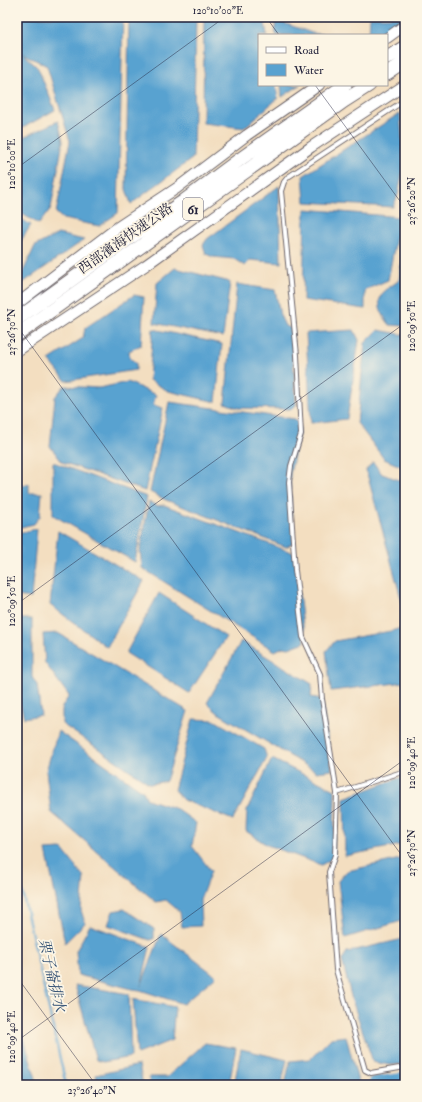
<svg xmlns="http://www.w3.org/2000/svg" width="422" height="1102" viewBox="0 0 422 1102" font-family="'IM FELL Double Pica','Noto Serif TC',serif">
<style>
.water{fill:#59a2d0;stroke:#3e6286}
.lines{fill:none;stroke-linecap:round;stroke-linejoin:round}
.stream{stroke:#59a2d0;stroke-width:2.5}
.canal{stroke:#59a2d0;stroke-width:9}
.service-casing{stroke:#6b646a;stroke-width:6}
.tertiary-casing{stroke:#6b646a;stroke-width:12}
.trunk-casing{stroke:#6b646a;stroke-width:15}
.service{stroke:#fff;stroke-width:4}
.tertiary{stroke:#fff;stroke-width:10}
.trunk{stroke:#fff;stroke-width:13}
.ticks{fill:none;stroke:#22223b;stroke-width:1;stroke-opacity:0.45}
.labels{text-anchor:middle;stroke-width:3.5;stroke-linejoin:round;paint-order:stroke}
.shield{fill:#fcf5e5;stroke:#63616e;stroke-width:1}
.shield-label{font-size:13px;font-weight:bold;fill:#22223b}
.street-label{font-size:14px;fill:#22223b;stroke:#fcf5e5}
.water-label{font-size:15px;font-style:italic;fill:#385577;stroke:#fcf5e5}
.neatline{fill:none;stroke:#22223b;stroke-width:1.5}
.ticks-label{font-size:10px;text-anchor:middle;fill:#22223b}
</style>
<rect width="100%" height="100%" fill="#fcf5e5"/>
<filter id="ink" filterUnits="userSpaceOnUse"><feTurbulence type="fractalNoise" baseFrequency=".025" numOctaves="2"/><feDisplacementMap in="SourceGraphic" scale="8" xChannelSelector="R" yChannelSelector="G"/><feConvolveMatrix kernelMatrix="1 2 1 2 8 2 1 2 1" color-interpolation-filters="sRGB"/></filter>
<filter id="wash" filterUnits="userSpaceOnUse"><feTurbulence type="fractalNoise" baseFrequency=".012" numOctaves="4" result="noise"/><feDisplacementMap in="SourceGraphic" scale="16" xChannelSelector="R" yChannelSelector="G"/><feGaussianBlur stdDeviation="0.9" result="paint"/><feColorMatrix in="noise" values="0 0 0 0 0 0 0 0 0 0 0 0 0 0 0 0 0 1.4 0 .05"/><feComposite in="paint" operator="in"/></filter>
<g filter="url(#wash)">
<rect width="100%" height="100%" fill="#f3dec0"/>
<!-- water -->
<path class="water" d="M17 17H123L118 213 99 226 63 219 56 213 70 141 47 66 22 53 38 68 55 110 17 131V53L20 52 17 51Z
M129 17H196L193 158 131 204 126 189Z
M204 17H264L267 35H259V85H276L278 98 244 128 203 123Z
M370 17H405V20L379 35H369Z
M275 20 312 33 328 35H276Z
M281 85H300L282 97Z
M400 113 404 164 398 195 393 207 305 202 303 176Z
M58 121 63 141 51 208 39 224 17 211V140Z
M279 186 281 263 250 260 245 266 234 259 213 257 206 254 203 245 207 239Z
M305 209 400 217 388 280 365 290V309L303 300Z
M17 217 31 225 17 247Z
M405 231V326L390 325C382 315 373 300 386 290 390 286 395 284 399 280Z
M58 234 84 240 17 287V285L35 246Z
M175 268 230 282 223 337 154 323 157 283Z
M237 284 275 290 280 315 285 326 291 328 296 405 292 409 238 408 225 403Z
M134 295 144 297 141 345 129 351 130 358 136 363V370L66 381 49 360 83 338 85 328Z
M153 329 222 344 216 402 168 391 149 380Z
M354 330 359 340 347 419 311 423 306 333Z
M378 330 405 335V468L384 459 357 423 365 343Z
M128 382 156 395 153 405 163 408 145 491 62 462 50 446 55 397 64 386 99 388Z
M169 402 295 419 300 429 290 474 293 543 286 547 166 500 150 492Z
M53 462 147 497 135 562 53 515Z
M373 462 382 474 405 482V608L404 609 366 470Z
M29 484V493H42L40 516 34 524 17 528V487Z
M149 502 158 506 164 505 294 553 305 642 289 648 283 647 275 651 142 568 140 550Z
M37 529 31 598 17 596V533Z
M58 531 144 581 107 647 50 605Z
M159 593 226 637 189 693 126 653Z
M17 619H32V677L37 685 41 715 24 718 17 691Z
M405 627V682L331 691 326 651 335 641 391 631Z
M58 633 188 711 166 781 150 784 62 724V707L69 696 45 663 43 634Z
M241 641 312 684 311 697 322 699 332 770 317 772 218 713 207 703Z
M193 719 214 720 264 749 267 758 233 820 183 800 174 790Z
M58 731 143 791 147 799 177 809 196 823 192 846 211 871 200 900 201 926 182 927 180 912 166 900 156 902 51 812 46 771Z
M272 759 335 790 334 858 321 865 267 845 246 831 247 810Z
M405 776V844L345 856 344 798Z
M62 849 84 877 81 910 85 923 65 943 46 850Z
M405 858V920L345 938 338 881 347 871Z
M124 909 154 929V939L150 940 108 925 113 911Z
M90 925 150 947 141 986 161 934 216 976 183 1004 140 990 132 989 78 975 76 951Z
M403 939 405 946V1064L390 1065 373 1062 352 1000 342 960 347 952Z
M75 985 129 994 131 1057 103 1062 96 1060Z
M133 999 175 1007 172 1040 137 1054Z
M17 1016 38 1085H17Z
M346 1036 359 1085H285L290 1061 310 1059 331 1038Z
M205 1043 236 1048 229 1085H150L149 1077H167Z
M241 1049 287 1060 281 1085H234Z
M139 1065 143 1085H98L96 1075Z"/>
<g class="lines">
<!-- stream -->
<path class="stream" d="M17 869 66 1085"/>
<!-- canal -->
<path class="canal" d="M374 1085V1081L405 1077"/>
</g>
</g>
<g filter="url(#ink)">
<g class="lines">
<defs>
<path id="service" d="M405 100 288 177 284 182 281 191 297 355 301 434 291 466 289 482 295 570 303 637 320 674 322 699 337 793 335 855 329 872 336 970 365 1070 371 1073 405 1067
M337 793 405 771"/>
<path id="tertiary" d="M387 38 405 25
M17 304 118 227 177 188 247 135 319 85
M17 351 146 265 311 147 405 85"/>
<path id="trunk" d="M387 58 405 47
M387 74 405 62
M17 319 127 240 184 201 239 160 345 85
M17 335 344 101 369 85"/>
</defs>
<!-- service casing -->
<use href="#service" class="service-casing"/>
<!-- tertiary casing -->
<use href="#tertiary" class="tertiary-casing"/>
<!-- trunk casing -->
<use href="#trunk" class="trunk-casing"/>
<!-- service -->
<use href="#service" class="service"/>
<!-- tertiary -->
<use href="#tertiary" class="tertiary"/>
<!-- trunk -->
<use href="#trunk" class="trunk"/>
</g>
</g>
<!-- ticks -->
<path class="ticks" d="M266 17 279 35M315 85 405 208M17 168 225 17M17 326 405 860M17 604 405 323M17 977 96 1085M17 1041 405 759"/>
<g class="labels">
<!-- shield labels -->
<rect class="shield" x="183" y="198" width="20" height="22" rx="3"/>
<g class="shield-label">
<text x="193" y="214">61</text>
</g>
<!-- street labels -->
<g class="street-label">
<text transform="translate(125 238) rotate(-35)" y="5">西部濱海快速公路</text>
</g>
<!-- water labels -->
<g class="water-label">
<text transform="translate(52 975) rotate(77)" y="5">栗子崙排水</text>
</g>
</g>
<!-- margin -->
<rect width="422" height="1102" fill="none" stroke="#fcf5e5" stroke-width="44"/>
<!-- legend -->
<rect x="258" y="34" width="130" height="52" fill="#fcf5e5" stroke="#a5a1a1"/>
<rect x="266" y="47" width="20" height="6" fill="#ffffff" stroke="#a5a1a1"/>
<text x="294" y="54" font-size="12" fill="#22223b">Road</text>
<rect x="266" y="64" width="20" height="12" fill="#59a2d0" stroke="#a5a1a1"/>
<text x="294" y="74" font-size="12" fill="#22223b">Water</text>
<rect x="22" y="22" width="378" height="1058" class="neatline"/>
<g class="ticks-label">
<text x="218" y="14">120°10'00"E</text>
<text transform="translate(11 164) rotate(-90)" y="4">120°10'00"E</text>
<text transform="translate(411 201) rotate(-90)" y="4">23°26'20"N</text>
<text transform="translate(411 326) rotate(-90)" y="4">120°09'50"E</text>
<text transform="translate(11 332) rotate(-90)" y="4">23°26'30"N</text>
<text transform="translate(11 601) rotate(-90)" y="4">120°09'50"E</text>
<text transform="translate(411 763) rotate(-90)" y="4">120°09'40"E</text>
<text transform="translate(411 853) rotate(-90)" y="4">23°26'30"N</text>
<text transform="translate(11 1037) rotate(-90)" y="4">120°09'40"E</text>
<text x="92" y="1094">23°26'40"N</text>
</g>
</svg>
